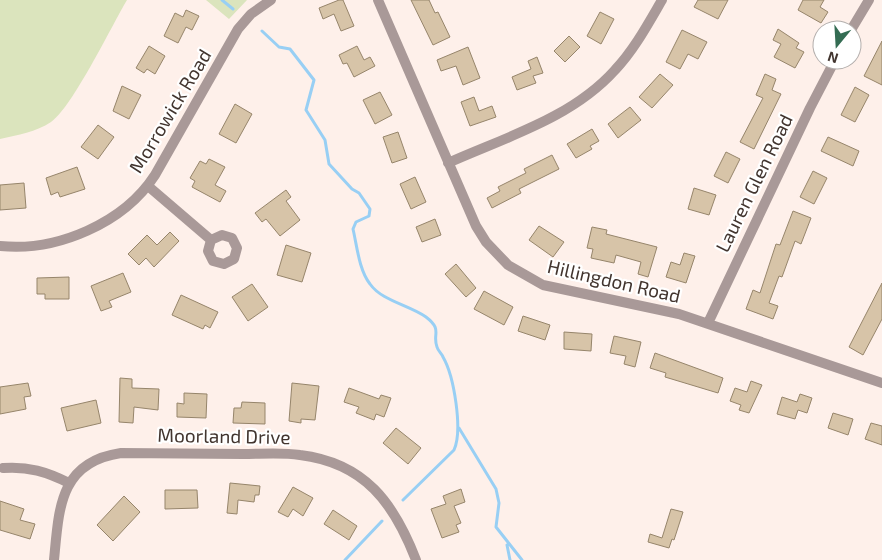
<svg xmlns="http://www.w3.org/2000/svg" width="882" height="560" viewBox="0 0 882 560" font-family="'Exo 2',sans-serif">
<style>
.green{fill:#dbe4bd}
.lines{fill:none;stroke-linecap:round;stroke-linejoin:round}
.stream{stroke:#98cff4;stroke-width:3}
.building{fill:#d7c4a8;stroke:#96856b}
.minor{stroke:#a99998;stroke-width:10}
.labels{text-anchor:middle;stroke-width:4.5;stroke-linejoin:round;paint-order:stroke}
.street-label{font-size:19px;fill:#42352f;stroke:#fff}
</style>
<rect width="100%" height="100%" fill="#fef0ea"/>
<!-- green -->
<path class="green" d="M0 0H127C112 25 72 108 51 122 36 132 18 135 0 139Z
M206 0H247L229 19Z"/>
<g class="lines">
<!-- stream -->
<path class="stream" d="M222 0 233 9
M262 31 279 47 290 49 314 80 306 110 325 140 329 164 352 189 359 193 370 209 369 216 356 222 353 229C357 246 359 270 370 284 382 301 409 305 426 317 443 330 432 334 437 347 438 351 442 354 443 357 454 376 463 430 454 450L403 500
M459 428 496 489 499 503 496 527 522 560
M507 545 510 560
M345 560 382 521"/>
</g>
<!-- building -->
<path class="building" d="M339 0H343L354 26 341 31 334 14 323 19 319 8Z
M411 0H429L435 13 438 12 450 37 433 45Z
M698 0H728L718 19 694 7Z
M803 0H824L820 7 828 12 821 23 798 10Z
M186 10 199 16 192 30 186 27 178 43 164 36 175 13 183 17Z
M600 12 614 19 601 44 587 36Z
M778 29 799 43 796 48 804 52 795 68 774 57 781 44 773 40Z
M682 30 707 42 698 59 688 54 680 69 666 62Z
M569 36 580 47 565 62 554 51Z
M882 41V85L864 76Z
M149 46 165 56 155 74 147 69 144 73 136 68Z
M357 46 364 60 370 57 375 66 354 77 347 63 343 64 339 55Z
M468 47 480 78 463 85 456 66 441 71 437 60Z
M537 57 543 73 533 76 536 83 517 90 512 77 531 69 528 61Z
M660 74 673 85 652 108 639 97Z
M765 74 776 79 772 90 781 94 754 149 740 142 763 98 756 95Z
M122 86 141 95 129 119 113 111Z
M855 87 869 95 855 122 841 115Z
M380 92 392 115 375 124 363 100Z
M474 97 479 111 492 106 496 117 470 126 461 102Z
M235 104 252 114 236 143 219 134Z
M630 107 641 120 618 138 608 124Z
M98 125 114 137 98 159 81 147Z
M592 129 599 141 590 146 592 149 576 158 567 144Z
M398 132 407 158 392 163 383 137Z
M828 137 859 151 853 166 821 151Z
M726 152 740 159 728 183 714 176Z
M552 155 559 169 519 189 521 193 492 208 487 198 500 191 498 187 526 173 524 169Z
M209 159 225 167 215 185 226 191 220 202 192 187 195 181 190 178 200 161 206 164Z
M77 167 85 189 60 197 58 192 51 195 46 178Z
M813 171 827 178 814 204 800 197Z
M415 177 426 202 411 209 400 184Z
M24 183 26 208 0 210V185Z
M694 188 716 195 709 215 688 209Z
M286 190 291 197 286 201 300 220 280 236 266 219 262 222 255 213Z
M793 211 811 218 801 244 795 241 782 277 779 276 769 303 778 306 773 319 746 309 753 290 760 293 776 244 780 245Z
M435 219 441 235 422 242 416 227Z
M539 226 564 242 553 257 529 240Z
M592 227 607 230 606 234 657 247 648 277 638 274 641 262 616 255 614 263 591 258 593 249 587 248Z
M170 232 179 241 154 267 146 258 139 265 128 254 147 235 157 245Z
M286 245 311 253 302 282 277 275Z
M684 253 695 256 686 283 666 277 671 262 680 265Z
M456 264 476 288 466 297 445 274Z
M123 273 131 292 109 301 112 307 101 311 91 286Z
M69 277V299H45V294H37V278Z
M882 283V319L863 355 849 347Z
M252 284 268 307 248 321 232 297Z
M484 291 513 307 504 325 474 309Z
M181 295 218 312 210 328 205 325 203 329 172 315Z
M523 316 550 325 545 340 518 331Z
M564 332 592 334 591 351 564 349Z
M614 336 641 342 635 367 624 364 626 356 610 353Z
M655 353 723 378 718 393 665 377 666 373 650 368Z
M120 378 132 379V388L159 389 158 410 134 407 133 423 119 422Z
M751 381 762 385 749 413 739 410 741 405 730 401 735 388 747 392Z
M28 383 31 396 24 397 26 409 0 414V387Z
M292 383 319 386 315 420 301 419V423L289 421Z
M349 388 379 399 381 395 391 398 384 417 376 414 374 420 356 413 359 407 344 402Z
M184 393 207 394 206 418 177 417V403L184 404Z
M800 394 812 398 807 413 798 410 795 419 777 414 782 397 797 402Z
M96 400 101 423 67 431 61 408Z
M242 402 265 403V424L233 423 234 408H241Z
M833 413 853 419 848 435 828 428Z
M871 423 882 426V445L865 439Z
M396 428 421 448 408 464 383 443Z
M230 483 260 486 259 495H255L254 502 238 500 237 514 227 513Z
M293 487 313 498 303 516 293 509 288 517 278 512Z
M461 489 465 502 454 506 461 523 456 525 459 532 442 538 431 509 446 504 443 496Z
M165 490H197L198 508 165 509Z
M124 496 140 512 113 541 97 525Z
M0 501 24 509 20 520 35 524 30 539 0 530Z
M671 509 683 512 674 540 672 539 669 548 648 542 650 534 662 538Z
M333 510 357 526 349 540 324 524Z"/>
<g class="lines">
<!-- minor -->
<path class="minor" d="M378 0 476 226 486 242 508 265 543 285 679 314 882 383
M851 30 869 0
M448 163C506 137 572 118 615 70 634 50 648 24 662 0
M148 186 211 240 208 251 213 261 224 264 234 259 237 248 232 238 222 235 211 240
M0 246C57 252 124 223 155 175L238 29 251 14 271 0
M708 323 810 108 835 60
M3 468C28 466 47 472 69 483
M54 560C59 509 59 462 121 453 162 453 202 454 243 454 261 454 281 452 300 455 365 463 394 503 416 560"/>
</g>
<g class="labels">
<!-- street labels -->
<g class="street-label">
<text transform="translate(170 111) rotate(-59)" y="7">Morrowick Road</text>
<text transform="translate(754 183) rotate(-64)" y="7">Lauren Glen Road</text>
<text transform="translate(614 281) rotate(13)" y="7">Hillingdon Road</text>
<text transform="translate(224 436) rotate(1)" y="7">Moorland Drive</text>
</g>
</g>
<!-- north arrow -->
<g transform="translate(837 45) rotate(198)"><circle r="24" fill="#ffffff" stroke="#b3aeac"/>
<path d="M0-4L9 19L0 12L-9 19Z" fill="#346c53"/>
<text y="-8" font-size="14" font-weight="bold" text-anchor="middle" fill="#42352f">N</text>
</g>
</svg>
